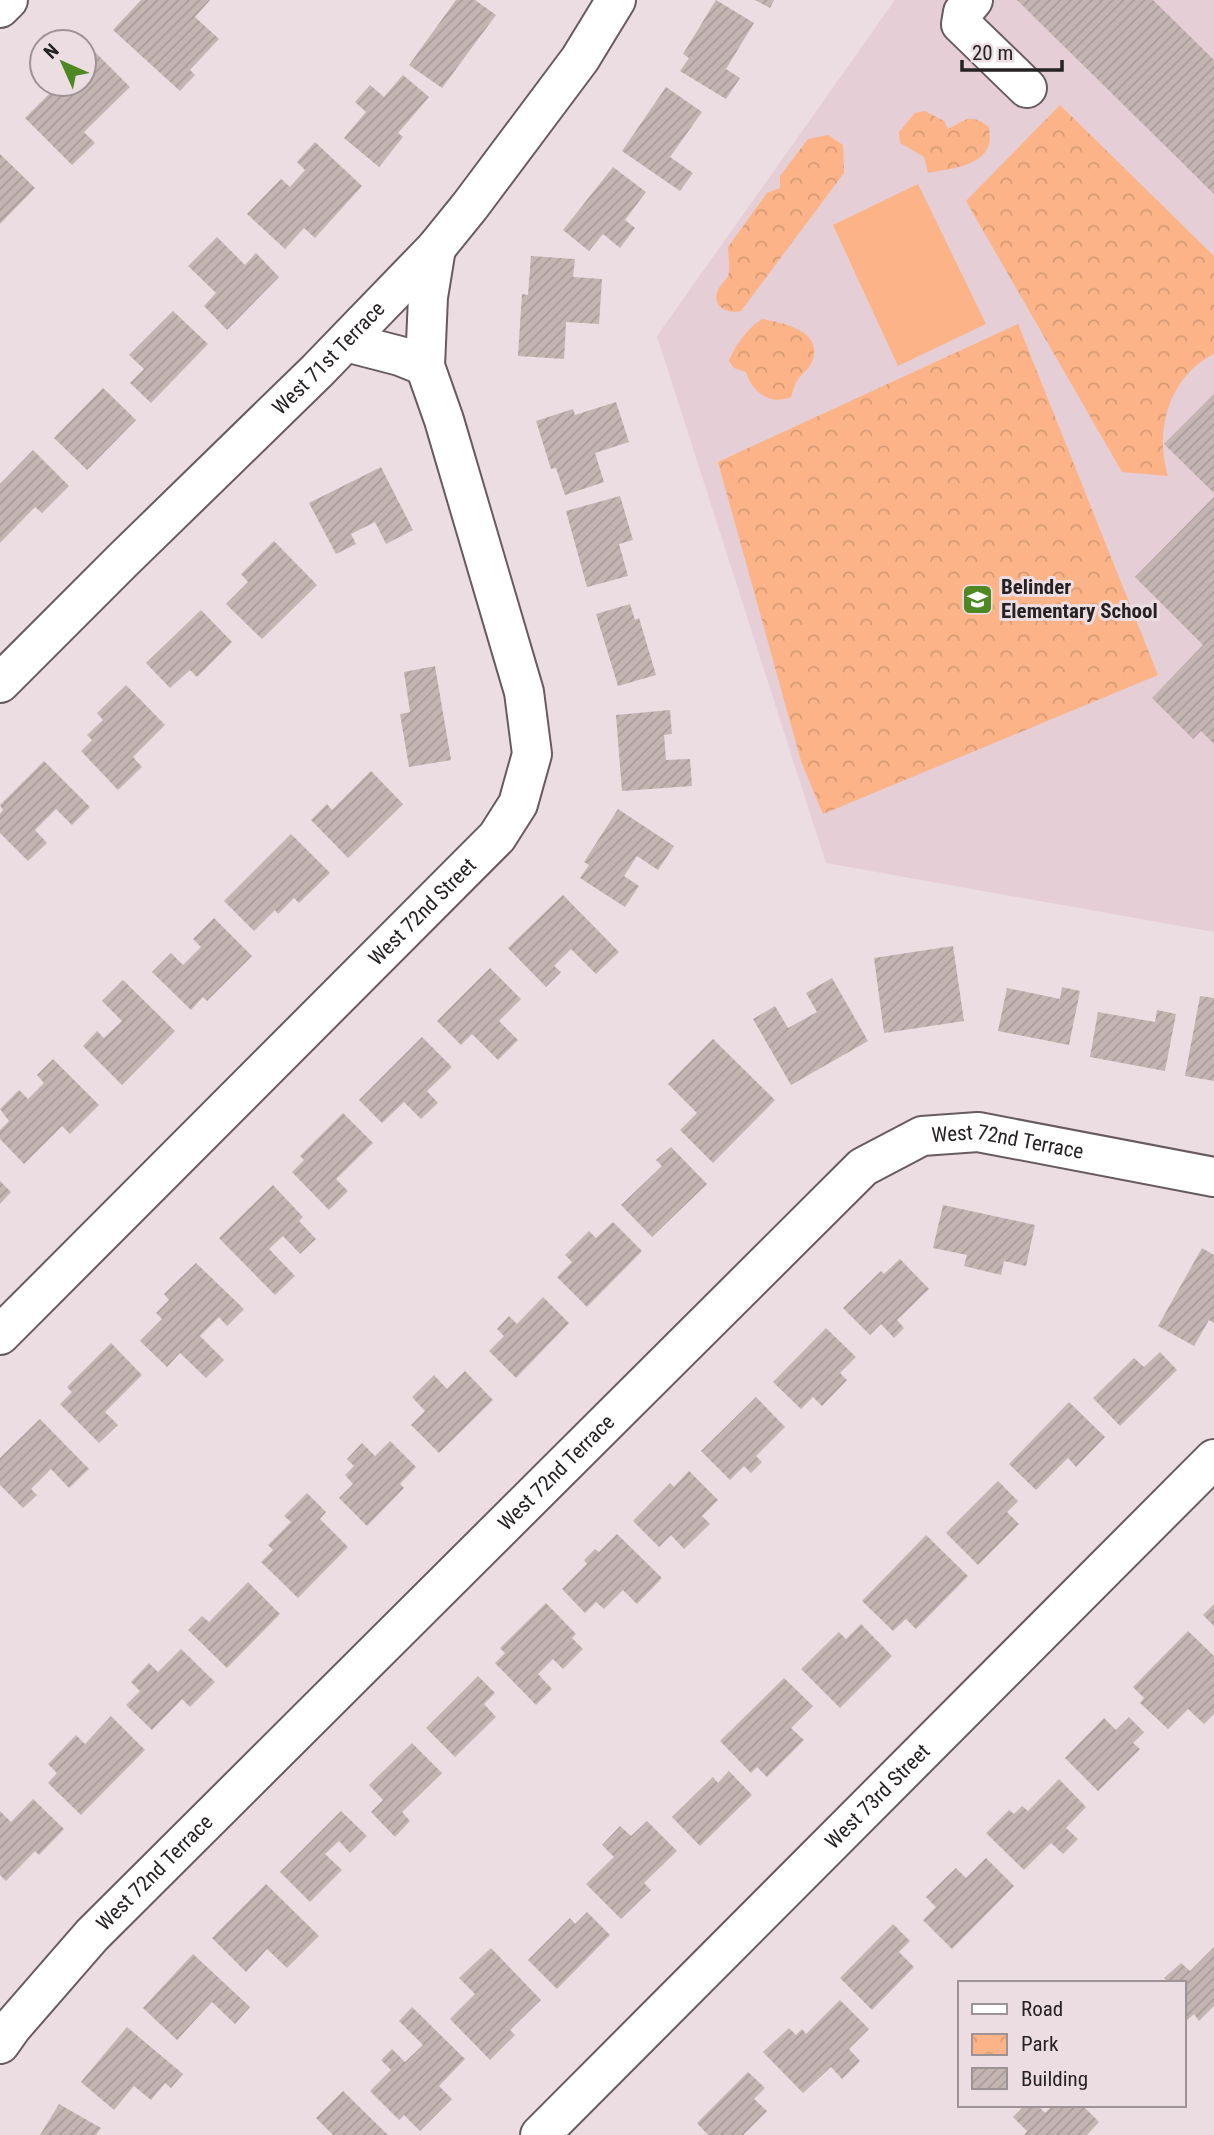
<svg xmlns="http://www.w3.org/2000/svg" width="1214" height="2135" viewBox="0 0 1214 2135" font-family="'Roboto Condensed',sans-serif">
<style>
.built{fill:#e5ced5}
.grass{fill:#fbb387}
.park{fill:url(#park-crowns)}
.building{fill:url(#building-hatch)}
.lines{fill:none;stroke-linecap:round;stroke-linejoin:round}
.minor-casing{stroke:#675b5f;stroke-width:42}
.minor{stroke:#fff;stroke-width:38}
.labels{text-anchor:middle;stroke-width:6;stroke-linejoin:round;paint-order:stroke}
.street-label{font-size:21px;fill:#262122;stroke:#ecdde2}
.poi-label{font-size:21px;font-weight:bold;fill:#262122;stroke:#ecdde2;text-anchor:start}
</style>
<defs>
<pattern id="park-crowns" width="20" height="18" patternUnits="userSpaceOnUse" patternTransform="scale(1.75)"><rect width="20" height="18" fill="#fbb387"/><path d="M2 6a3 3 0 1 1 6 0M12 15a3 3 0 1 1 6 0" fill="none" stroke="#d79a74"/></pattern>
<pattern id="building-hatch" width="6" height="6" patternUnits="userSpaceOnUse" patternTransform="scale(1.75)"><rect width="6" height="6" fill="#c4b5b3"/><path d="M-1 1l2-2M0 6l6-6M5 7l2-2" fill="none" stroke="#a89b9a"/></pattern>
</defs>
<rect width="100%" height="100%" fill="#ecdde2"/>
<!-- built -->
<path class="built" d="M895 0H1214V932L826 863 657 336Z"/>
<!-- grass -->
<path class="grass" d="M918 184 986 324 898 366 833 225Z"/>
<!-- park -->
<path class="park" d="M1060 105 1214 256V354C1169 376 1154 431 1168 476L1122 472 966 201Z
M925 111 944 121 948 129C967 119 970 113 989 127 989 132 991 139 989 144 983 167 947 169 928 173L924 157 900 143 899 132 915 113Z
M828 135 843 145 844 173 741 311C728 314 711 307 718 290 720 285 725 281 728 276 731 267 728 256 728 247L767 193 780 188V176L808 139Z
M762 319C785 323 826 332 811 364 807 371 801 374 797 381 794 385 793 392 791 397 770 406 752 392 746 372L734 368 729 361C735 345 748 328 762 319Z
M1018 324 1158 675 823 814 801 761 718 462Z"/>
<!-- building -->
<path class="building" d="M141 0H210L195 17 219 39 190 70 195 75 180 91 113 30Z
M456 0H475L496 15 442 88 409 65Z
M716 0 754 23 726 69 740 78 726 99 680 71 689 58 683 54Z
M755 0H774L770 8Z
M1017 0H1153L1214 60V194Z
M93 50 130 87 84 132 95 143 72 165 25 118 59 84H84V59Z
M403 75 429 97 398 133 403 137 379 167 344 138 366 112 355 102 370 85 384 97Z
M666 87 702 112 670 157 693 173 680 191 622 151Z
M315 142 362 186 315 238 304 228 285 249 247 214 281 179 290 187 305 170 297 162Z
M0 154 35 188 0 224Z
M613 167 646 192 625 220 635 228 620 248 603 234 589 251 563 230Z
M217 237 245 265 256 253 279 277 227 330 204 306 216 293 188 266Z
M531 256 575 259 573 277 602 279 599 324 566 322 564 359 518 356 522 294 528 295Z
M173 311 208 344 151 403 130 383 144 369 129 355Z
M103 388 136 420 87 470 54 438Z
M1214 394V493L1164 444Z
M616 402 629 442 595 453 604 482 565 495 556 468 551 469 536 421 573 409 575 415Z
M33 450 69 486 42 513 35 507 0 543V484Z
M381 467 413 530 386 544 375 522 351 534 356 544 336 554 309 503Z
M620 496 633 540 619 544 628 576 587 587 566 511Z
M1214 497V744L1201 731 1193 739 1152 698 1203 645 1135 577Z
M274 541 317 585 262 639 226 604 248 582 241 574Z
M630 604 635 620 639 618 656 675 618 686 596 614Z
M201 610 232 642 197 677 190 670 170 688 146 663Z
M435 666 451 760 409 767 400 714 410 712 404 672Z
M126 685 165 725 133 757 142 767 118 790 81 751 92 740 87 735 103 720 97 713Z
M670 710 672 734 664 735 666 760 690 759 692 786 622 791 616 715Z
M44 761 90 807 72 825 56 809 35 830 47 843 28 861 0 833V814L3 810 0 805Z
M371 771 403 804 348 858 311 820 327 804 332 810Z
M618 809 674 846 658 870 637 856 624 876 639 886 625 907 580 878 589 865 584 862Z
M291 834 330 873 299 903 294 898 278 914 275 910 254 931 224 901Z
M563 895 619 952 596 974 571 949 554 966 561 972 546 987 508 948Z
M214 918 252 956 207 1001 203 997 191 1010 152 972 171 953 183 965 201 947 193 939Z
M953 946 964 1021 884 1033 874 958Z
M490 968 521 999 499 1021 518 1040 498 1060 472 1034 461 1045 437 1021Z
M832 978 868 1041 791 1085 753 1019 775 1006 788 1028 817 1012 806 993Z
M123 980 175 1031 122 1085 83 1046 97 1031 104 1038 122 1021 102 1001Z
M1062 987 1080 991 1069 1045 998 1031 1007 988 1060 999Z
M1200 996 1214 998V1081L1185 1076Z
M1157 1010 1176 1014 1165 1071 1090 1057 1098 1012 1155 1022Z
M422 1037 452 1067 427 1091 438 1103 421 1119 404 1102 382 1123 359 1100Z
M713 1039 775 1100 713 1163 680 1130 697 1113 668 1084Z
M53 1059 99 1105 70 1134 62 1126 24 1164 0 1139V1130L9 1121 0 1109 19 1090 28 1099 44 1083 37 1075Z
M343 1113 373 1143 336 1179 348 1191 329 1210 292 1172 304 1160 300 1156Z
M671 1147 707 1184 652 1237 621 1205 662 1166 656 1160Z
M0 1181 11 1192 0 1204Z
M273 1185 303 1217 299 1221 316 1239 300 1254 283 1236 269 1249 295 1276 275 1295 219 1238Z
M943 1205 1035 1225 1026 1266 1004 1261 1001 1275 964 1266 967 1255 933 1248Z
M613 1222 642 1251 587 1307 557 1277 572 1262 565 1255 589 1231 596 1238Z
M1202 1248 1214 1255V1323L1209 1320 1194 1346 1158 1326Z
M900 1259 929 1289 897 1320 904 1328 894 1338 881 1324 870 1335 843 1308 881 1271 884 1274Z
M196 1263 244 1309 227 1326 219 1317 200 1336 224 1360 206 1378 180 1353 167 1367 140 1341 162 1319 156 1313 169 1300 164 1294Z
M543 1297 569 1323 516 1378 489 1351 504 1336 497 1329 509 1316 517 1324Z
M826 1328 856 1357 840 1373 847 1380 822 1406 813 1397 801 1409 773 1382Z
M111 1343 142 1375 105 1412 118 1425 99 1443 60 1404 72 1392 67 1387Z
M1160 1352 1177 1370 1120 1426 1093 1398 1134 1358 1144 1367Z
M465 1371 493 1400 439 1453 411 1425 425 1411 412 1397 434 1375 447 1389Z
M756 1397 785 1427 756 1456 762 1462 751 1473 744 1466 730 1480 701 1451Z
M1069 1402 1105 1437 1076 1467 1068 1458 1036 1490 1009 1464Z
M40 1419 89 1469 69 1488 51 1469 31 1489 37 1495 23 1508 0 1485V1458Z
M390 1441 416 1467 400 1484 404 1488 367 1526 339 1498 353 1484 345 1475 354 1466 347 1459 362 1443 375 1456Z
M689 1471 718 1500 702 1516 710 1524 684 1549 671 1535 659 1547 633 1521 670 1483 674 1487Z
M998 1481 1018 1501 1007 1512 1019 1524 978 1565 946 1533Z
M307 1493 326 1512 320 1519 348 1547 298 1598 261 1562 273 1550 268 1545 291 1522 284 1516Z
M617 1534 662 1578 637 1604 623 1590 604 1609 596 1602 585 1613 562 1589 587 1564 584 1560 595 1549 599 1552Z
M926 1535 968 1576 916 1629 906 1619 893 1631 862 1601Z
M248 1582 280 1614 227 1668 188 1630 202 1616 209 1622Z
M546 1603 576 1634 572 1638 583 1649 563 1669 553 1659 538 1674 552 1689 536 1705 495 1663 505 1653 500 1648Z
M1214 1604V1626L1203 1615Z
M861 1624 892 1656 840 1708 801 1669 839 1632 846 1639Z
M1188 1631 1214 1656V1714L1204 1724 1188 1709 1168 1729 1140 1703 1144 1698 1133 1687Z
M181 1649 215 1682 190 1707 182 1699 152 1730 126 1705 140 1691 131 1682 149 1663 158 1672Z
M478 1676 495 1693 484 1704 496 1717 455 1757 426 1728Z
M784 1678 813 1706 791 1728 804 1740 767 1777 757 1767 751 1773 720 1741Z
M111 1716 145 1750 81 1815 48 1783 57 1773 48 1764 76 1735 85 1744Z
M1129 1717 1144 1732 1133 1743 1140 1749 1098 1791 1065 1758 1104 1718 1116 1730Z
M412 1743 442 1773 402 1812 410 1821 395 1837 371 1812 383 1800 369 1785Z
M729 1771 752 1795 700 1846 672 1817 713 1777 718 1783Z
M1059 1779 1086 1807 1066 1828 1078 1839 1063 1854 1051 1843 1024 1870 986 1833 1009 1810 1014 1814 1022 1806 1028 1811Z
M33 1799 64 1829 39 1855 35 1851 6 1881 0 1875V1811L11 1822Z
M341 1811 367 1836 350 1853 339 1841 325 1854 342 1870 310 1902 280 1872Z
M647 1821 677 1851 644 1883 651 1890 621 1919 586 1884 614 1857 602 1845 620 1826 631 1836Z
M986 1858 1014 1886 952 1949 923 1920 936 1907 926 1897 956 1868 966 1878Z
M266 1884 319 1936 287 1968 267 1949 246 1972 212 1938Z
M587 1912 610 1935 557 1989 528 1960 570 1918 575 1924Z
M893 1924 910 1941 899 1952 914 1967 872 2010 840 1978Z
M1214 1947V2006L1199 2021 1194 2014 1184 2023V1983H1169L1164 1978 1181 1963 1190 1971Z
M491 1948 541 2000 510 2030 515 2035 490 2060 450 2019 475 1994 459 1978Z
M193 1954 250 2007 235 2024 212 2002 177 2040 143 2008Z
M840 2000 869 2029 849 2049 860 2061 842 2079 831 2067 803 2093 763 2052 789 2028 796 2035 802 2029 806 2034Z
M412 2007 465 2059 439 2086 452 2099 420 2131 404 2115 399 2120 370 2091 391 2070 381 2060 392 2049 405 2062 423 2045 399 2021Z
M127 2027 183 2074 171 2088 165 2083 151 2100 134 2086 114 2110 81 2082Z
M748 2072 765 2088 754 2099 767 2111 743 2135H708L697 2123Z
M343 2091 388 2135H333L316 2118Z
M59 2104 101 2128 96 2135H40Z
M1025 2105H1037L1045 2113 1053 2105H1082L1099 2122 1087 2135H1024L1027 2131 1013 2117Z"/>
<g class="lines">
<defs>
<g id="minor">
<path d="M973 0 963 12 961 24 1027 88"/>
<path d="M0 8 8 0"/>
<path d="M346 342 400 356 425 366"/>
<path id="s1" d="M0 683 123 560 317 371 436 248 470 206 580 59 616 0"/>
<path id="s2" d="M0 1335 497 837 518 804 532 754 524 692 444 420 425 366 428 297 436 248"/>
<path id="s3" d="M0 2044 12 2027 92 1935 863 1167 922 1136 978 1132 1214 1177"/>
<path id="s4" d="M540 2135 1214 1459"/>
</g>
</defs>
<!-- minor casing -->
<use href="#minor" class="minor-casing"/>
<!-- minor -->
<use href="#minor" class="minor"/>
</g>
<!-- icons -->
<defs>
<symbol id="school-square" viewBox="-11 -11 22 22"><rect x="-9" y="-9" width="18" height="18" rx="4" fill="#4e8825" stroke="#ecdde2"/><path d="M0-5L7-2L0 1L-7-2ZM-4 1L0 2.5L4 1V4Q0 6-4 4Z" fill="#fff"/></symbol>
</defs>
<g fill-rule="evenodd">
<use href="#school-square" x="960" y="582" width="35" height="35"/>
</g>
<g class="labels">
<!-- street labels -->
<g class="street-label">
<text dy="7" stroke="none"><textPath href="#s1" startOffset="462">West 71st Terrace</textPath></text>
<text dy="7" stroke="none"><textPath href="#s2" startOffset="598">West 72nd Street</textPath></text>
<text dy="7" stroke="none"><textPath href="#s3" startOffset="1384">West 72nd Terrace</textPath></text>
<text dy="7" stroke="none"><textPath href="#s3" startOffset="798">West 72nd Terrace</textPath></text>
<text dy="7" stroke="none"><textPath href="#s4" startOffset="478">West 73rd Street</textPath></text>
<text dy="7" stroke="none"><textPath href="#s3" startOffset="231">West 72nd Terrace</textPath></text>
</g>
<!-- poi labels -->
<g class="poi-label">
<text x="1001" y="594">Belinder<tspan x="1001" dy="24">Elementary School</tspan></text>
</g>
</g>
<!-- legend -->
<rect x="958" y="1981" width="228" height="126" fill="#ecdde2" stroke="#9d9295" stroke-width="2"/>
<rect x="972" y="2004" width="35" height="10" fill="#ffffff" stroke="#9d9295" stroke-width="2"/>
<text x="1021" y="2016" font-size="21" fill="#262122">Road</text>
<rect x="972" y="2034" width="35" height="21" fill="url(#park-crowns)" stroke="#9d9295" stroke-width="2"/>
<text x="1021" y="2051" font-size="21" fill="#262122">Park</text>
<rect x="972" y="2068" width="35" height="21" fill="url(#building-hatch)" stroke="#9d9295" stroke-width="2"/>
<text x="1021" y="2086" font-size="21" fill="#262122">Building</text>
<!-- north arrow -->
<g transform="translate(63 63) rotate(315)"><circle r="33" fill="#ecdde2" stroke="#9d9295" stroke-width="2"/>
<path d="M0-5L12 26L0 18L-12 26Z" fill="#4e8825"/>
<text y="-10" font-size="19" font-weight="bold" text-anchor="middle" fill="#262122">N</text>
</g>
<!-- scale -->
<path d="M962 60v10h100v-10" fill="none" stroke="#262122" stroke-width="3.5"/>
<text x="972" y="60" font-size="21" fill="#262122" stroke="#ecdde2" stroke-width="5" paint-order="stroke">20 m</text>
</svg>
